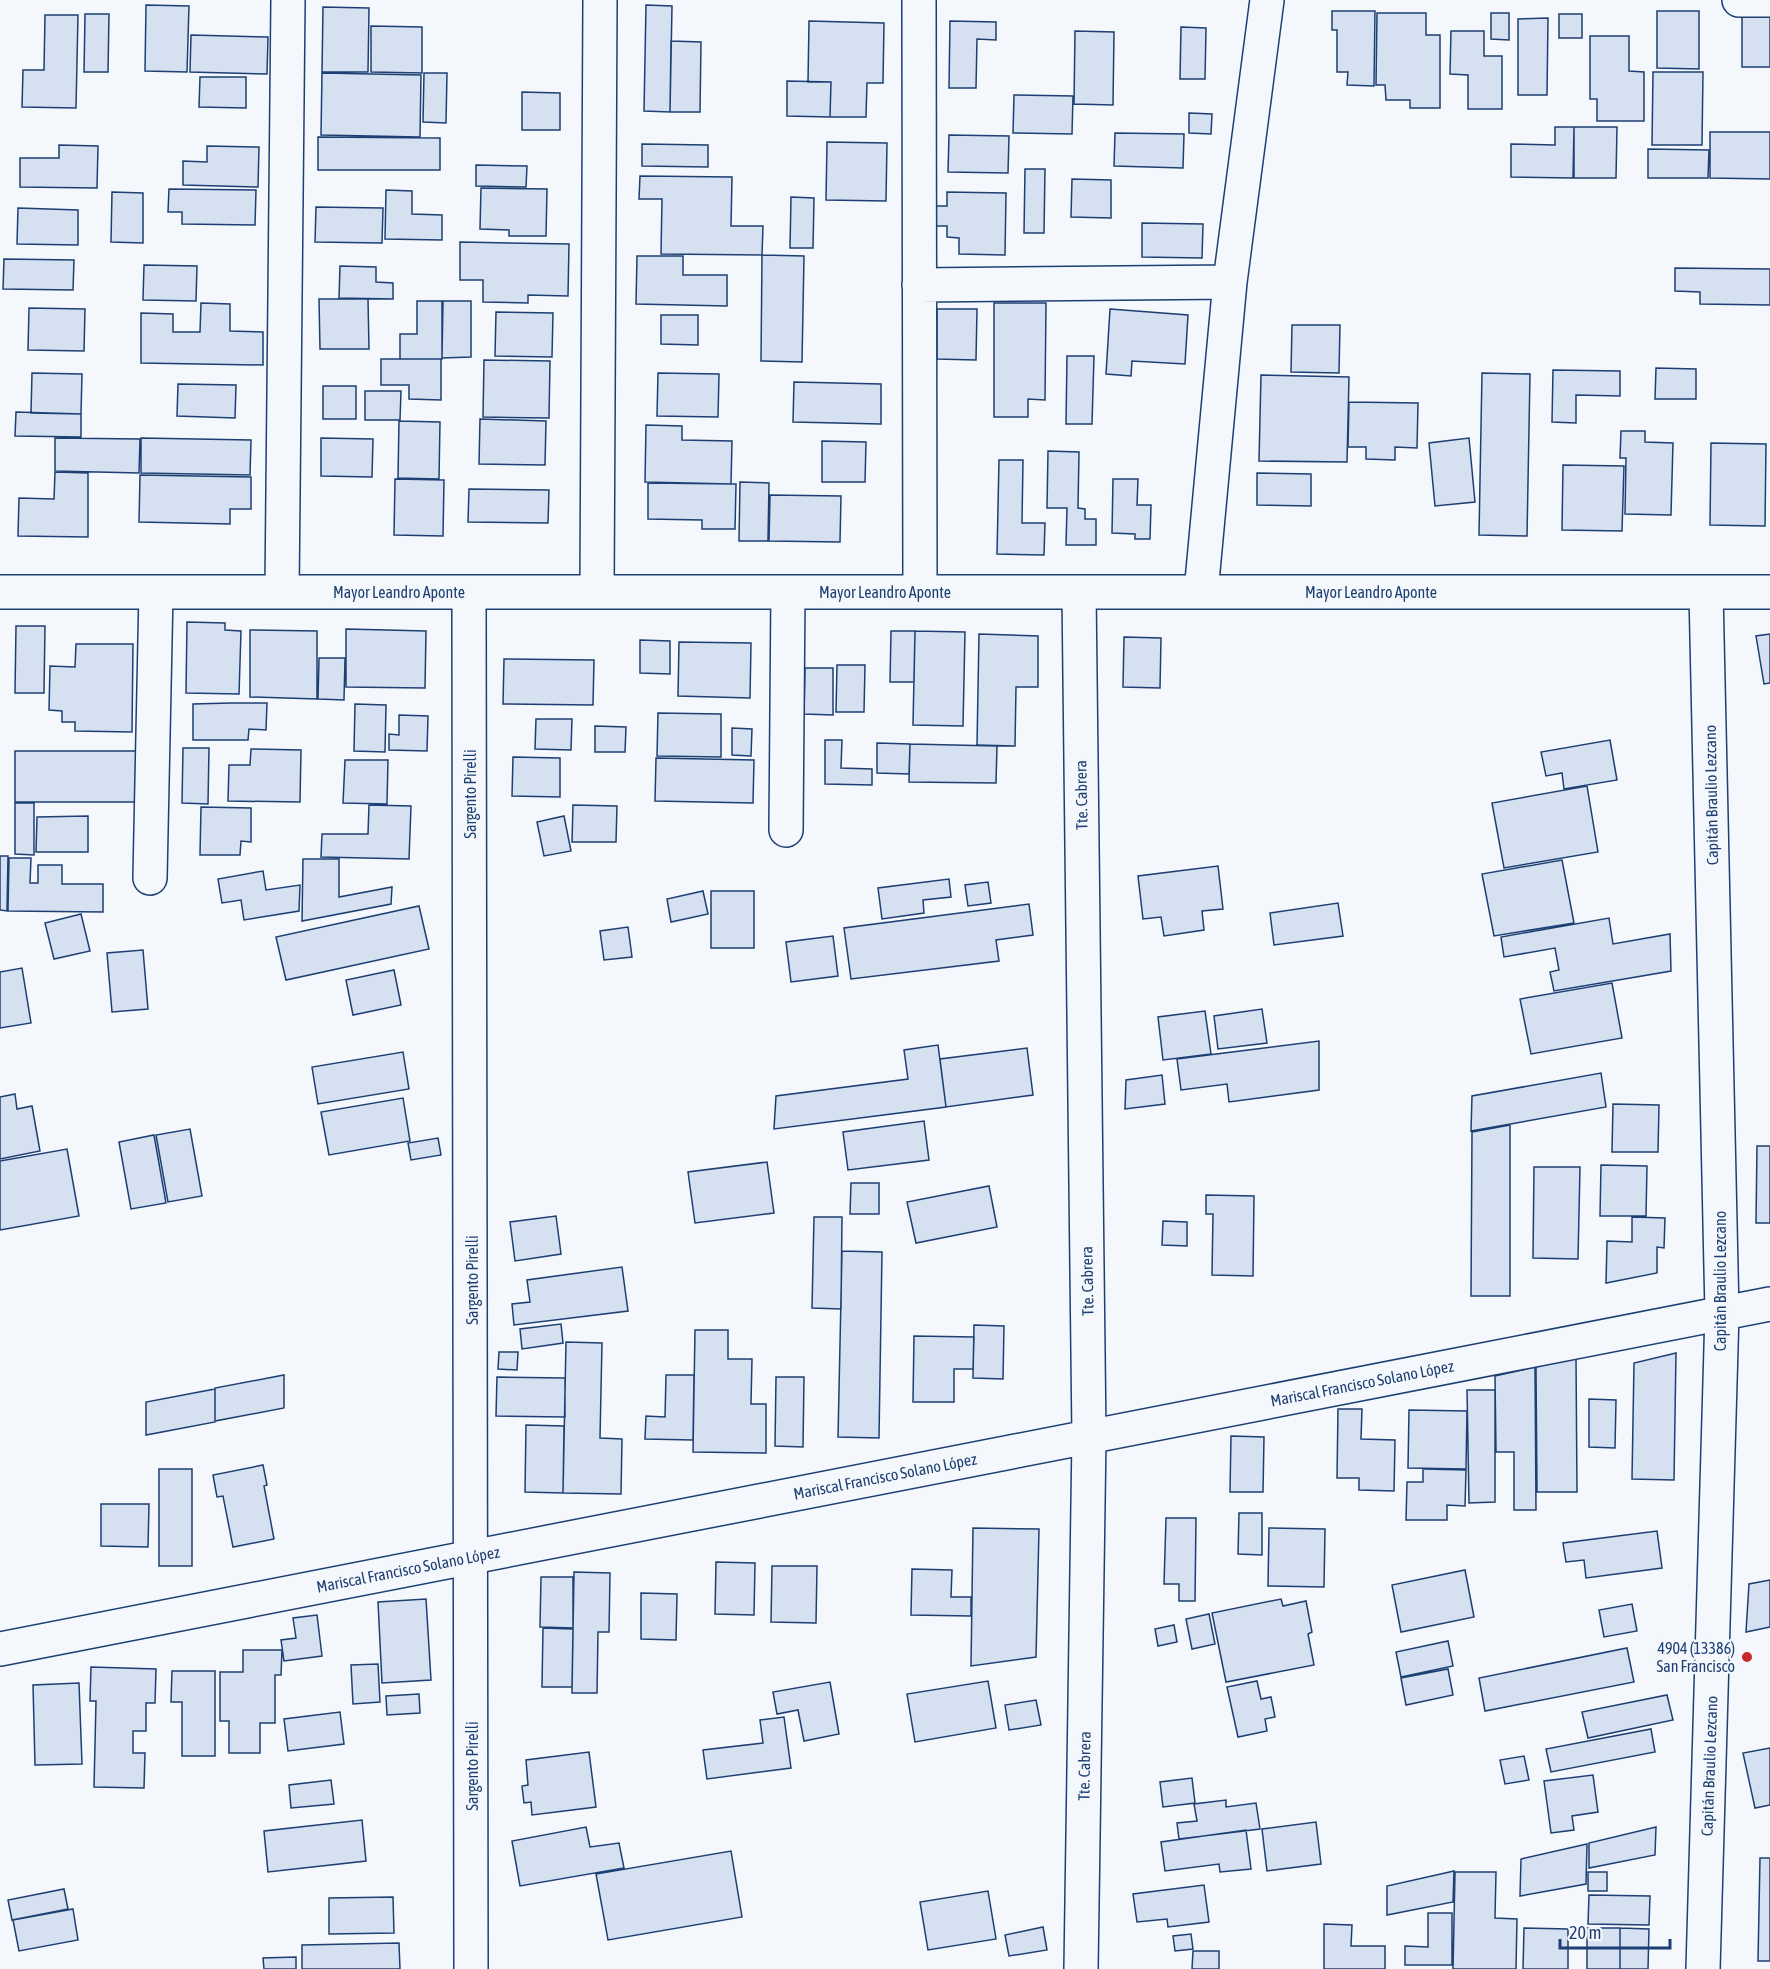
<svg xmlns="http://www.w3.org/2000/svg" width="1770" height="1969" viewBox="0 0 1770 1969" font-family="'Asap Condensed',sans-serif">
<style>
.building{fill:#d5e0f0;stroke:#1d3f73;stroke-width:1.5}
.lines{fill:none;stroke-linecap:round;stroke-linejoin:round}
.street-casing{stroke:#1d3f73;stroke-width:36}
.street{stroke:#f4f7fb;stroke-width:33}
.poi-dot{fill:#c62828;stroke:#f4f7fb;stroke-width:2}
.labels{text-anchor:middle;stroke-width:4.5;stroke-linejoin:round;paint-order:stroke}
.street-label{font-size:16px;fill:#1d3f73;stroke:#f4f7fb}
.poi-label{font-size:16px;fill:#1d3f73;stroke:#f4f7fb;text-anchor:end}
</style>
<rect width="100%" height="100%" fill="#f4f7fb"/>
<!-- building -->
<path class="building" d="M146 5 189 6 187 72 145 71Z
M646 5 672 6 670 112 644 111Z
M323 7 369 8 368 72H322Z
M1332 11H1375L1374 86 1347 85 1348 72H1337V30H1332Z
M1657 11H1699V69L1657 68Z
M1742 12H1770V67H1742Z
M1377 13H1426V35H1440V108H1410V100H1386L1385 85H1376Z
M1491 13H1509V40L1491 39Z
M85 14H109L108 72H84Z
M1559 14H1582V38H1559Z
M45 15H78L76 108 22 107 23 70H44Z
M1548 18 1547 95H1518V19Z
M809 21 884 23 883 83H867L866 117H830L831 82H808Z
M950 21 996 22V40L977 39 976 88H949Z
M371 26 422 27V73L371 72Z
M1181 27 1206 28 1205 79H1180Z
M1075 31 1114 32 1113 105 1074 104Z
M1451 31H1484V56H1502V109H1468V75L1450 74Z
M191 35 268 37 267 74 190 72Z
M1590 36H1629V71L1644 72V121H1597V99H1590Z
M671 41 701 42 700 112H670Z
M1653 72H1703L1702 145H1652Z
M322 73 421 75 420 137 321 135Z
M424 73H447L446 123 423 122Z
M200 77H246V108L199 107Z
M787 81 831 82 830 117 787 116Z
M522 92 560 93V130H522Z
M1014 95 1073 96 1072 134 1013 133Z
M1189 113 1212 114 1211 134 1189 133Z
M1555 127H1574L1573 178 1511 177V144L1555 145Z
M1574 127H1617L1616 178H1574Z
M1710 132H1770V179L1710 178Z
M1115 133 1184 134 1183 168 1114 166Z
M949 135 1009 136 1008 173 948 172Z
M318 137 440 138V170H318Z
M827 142 887 143 886 201 826 200Z
M642 144 708 145V167L642 166Z
M59 145 98 146 97 188 20 187V158H59Z
M207 146 259 147 258 187 183 185V161L207 162Z
M1648 149 1709 150 1708 178H1648Z
M476 165 527 166 526 187 476 186Z
M1025 169H1045L1044 233H1024Z
M640 176 732 177 731 226H763L762 255 661 254 662 199H639Z
M1072 179 1111 180V218L1071 217Z
M481 188 547 189 546 236H509V230L480 229Z
M169 189 256 190 255 225 182 224V212H168Z
M386 190 412 191V214L442 215V240L385 239Z
M112 192 143 193V243L111 242Z
M947 192 1006 193 1005 255 959 254V238L947 237V226H931V206H947Z
M791 197 814 198 813 248H790Z
M316 207 383 208 382 243 315 242Z
M18 208 78 210V245L17 244Z
M1142 223 1203 224 1202 258 1142 257Z
M460 242 569 244 568 296 528 295V303L483 302V280H460Z
M762 255 804 256 802 362 761 361Z
M637 256H683V275H727V306L636 304Z
M4 259 74 260 73 290 3 289Z
M144 265 197 266 196 301 143 300Z
M340 266 376 267V282L393 283V299L339 298Z
M1675 268 1770 269V305L1700 304V292L1675 291Z
M319 299H368L369 349H320Z
M417 301H442V359H400V334H417Z
M443 301H471V357L442 358Z
M201 303 230 304V331L263 332V365L141 363V313L173 314V332H200Z
M994 303H1046L1045 400 1028 399V417H994Z
M29 308 85 309 84 351 28 350Z
M937 309H977L976 360 937 359Z
M1110 309 1188 315 1185 364 1132 361 1131 376 1106 374Z
M496 312 553 313 552 357 495 356Z
M661 315H698V345L661 344Z
M1292 325H1340L1339 373 1291 372Z
M1067 356H1094L1092 424H1066Z
M381 359H441V400L409 399V385H381Z
M484 360 550 361 549 418 483 417Z
M1656 368 1696 369V399H1655Z
M1553 370 1620 371V396L1576 395V423L1552 422Z
M32 373 82 374 81 414 31 413Z
M658 373 719 374 718 417 657 416Z
M1482 373 1530 374 1527 536 1479 535Z
M1261 375 1349 377 1347 462 1259 461Z
M794 382 881 384V424L793 422Z
M178 384 236 385 235 418 177 416Z
M323 386H356V419H323Z
M365 391H401L400 420H365Z
M1349 402 1418 403 1417 448 1395 447V460L1366 459V447H1348Z
M16 412 81 414V437L15 436Z
M480 419 546 421 545 465 479 464Z
M399 421 440 422 439 479 398 478Z
M646 425 682 426V440L732 441 731 484 645 482Z
M1621 431H1645V442L1673 443 1671 515 1625 514 1626 458H1620Z
M55 438 140 439 139 473 55 471Z
M141 438 251 440 250 475 141 473Z
M321 438 373 439 372 477 321 476Z
M1469 438 1475 502 1435 506 1429 443Z
M822 441 866 442 865 482H822Z
M1711 443 1766 444 1765 526 1710 525Z
M1048 451 1079 452 1078 508 1085 509V519H1096V545H1066L1067 508H1047Z
M999 460H1023L1022 523H1045L1044 555 997 554Z
M1563 465 1624 466 1622 531 1562 530Z
M55 472 88 473V537L18 536 19 498 54 499Z
M1257 473 1311 474V506L1257 505Z
M140 475 251 477V509H230V524L139 522Z
M395 479 444 480 443 536 394 535Z
M1113 479H1138L1137 505H1151L1150 539H1135V534L1112 533Z
M740 482 769 483 768 541H739Z
M648 483 736 484 735 529H702V520L648 519Z
M469 489 549 490 548 523 468 522Z
M770 495 841 496 840 542 769 541Z
M187 622 225 623V630L241 631 239 694 186 693Z
M16 626H45L44 693H15Z
M346 629 426 631 425 688 346 687Z
M250 630 317 631V699L250 697Z
M891 631H915L914 682H890Z
M915 631 965 632 963 726 913 725Z
M979 634 1038 636V687H1016L1015 746 977 745Z
M1770 634V683L1764 684 1756 636Z
M1124 637 1161 638 1160 688 1123 687Z
M640 640 670 641V674L640 673Z
M679 642 751 643 750 698 678 696Z
M76 644H133L132 732 75 731V722H62V711L49 710 50 666 75 667Z
M319 658H345L344 700 318 699Z
M504 659 594 660 593 705 503 704Z
M837 665H865L864 712H836Z
M805 668H833V715L804 714Z
M230 703H267L266 730 249 729 248 740H193V704Z
M355 704 386 705 385 752 354 751Z
M658 713 721 714V757L657 756Z
M399 715 428 716 427 751 389 750V734L399 735Z
M536 719H572L571 750 535 749Z
M595 726 626 727 625 752H595Z
M732 728 752 729 751 756 732 755Z
M825 740H842L841 768 872 769V785L825 784Z
M1610 740 1617 780 1564 789 1562 773 1546 776 1541 752Z
M877 743 910 744 909 774 877 773Z
M910 744 997 746 996 783 909 782Z
M183 748H209L208 804 182 803Z
M251 749 301 750 300 802 228 801 229 765H250Z
M15 751H139L138 802H15Z
M513 757 560 758V797L512 796Z
M656 758 754 760 753 803 655 801Z
M345 760H388L387 804 343 803Z
M1587 786 1598 852 1504 868 1492 803Z
M15 803H34V855L15 854Z
M369 805 411 806 409 859 321 857 322 834H368Z
M573 805 617 806 616 842H572Z
M201 807 251 808V842L241 841 240 855H200Z
M88 816V852H36L37 817Z
M564 816 571 851 544 856 537 822Z
M0 856H8L7 911 0 910Z
M9 858H31L30 883H38V865H62V884H103V912L8 911Z
M303 859H339V897L392 887 391 904 302 921Z
M1562 860 1574 923 1494 936 1482 874Z
M1218 866 1223 909 1202 911 1204 930 1164 936 1161 917 1143 919 1138 876Z
M263 871 266 890 300 885 299 911 244 920 241 900 222 903 218 879Z
M949 879 951 897 923 900 924 913 882 919 878 888Z
M988 882 991 903 968 906 965 885Z
M703 891 708 914 671 922 667 899Z
M711 891H754V948H711Z
M1338 903 1343 936 1274 945 1270 913Z
M1029 904 1033 935 996 940 999 961 851 979 844 928Z
M419 906 429 949 286 980 276 937Z
M81 914 90 951 54 959 45 923Z
M1609 918 1613 944 1670 934 1671 971 1554 991 1550 972 1559 970 1555 948 1504 957 1501 937Z
M628 927 632 957 604 960 600 931Z
M833 936 838 976 791 982 786 942Z
M143 950 148 1009 112 1012 107 953Z
M22 968 31 1023 0 1028V972Z
M394 970 401 1005 353 1015 346 980Z
M1612 983 1622 1038 1531 1054 1520 999Z
M1262 1009 1267 1043 1218 1049 1214 1016Z
M1205 1011 1211 1054 1163 1060 1158 1017Z
M1319 1041V1090L1229 1102 1227 1084 1181 1090 1177 1059Z
M938 1045 946 1107 774 1129 776 1096 908 1079 904 1050Z
M1027 1048 1033 1095 946 1107 940 1059Z
M403 1052 409 1089 318 1104 312 1067Z
M1601 1073 1606 1107 1471 1131 1472 1096Z
M1162 1075 1165 1104 1125 1109 1126 1080Z
M15 1094 17 1109 32 1106 40 1151 0 1159V1097Z
M403 1098 410 1141 329 1155 321 1112Z
M1613 1104 1659 1105 1658 1152H1612Z
M924 1121 929 1160 848 1170 843 1132Z
M1510 1125V1296H1471L1472 1132Z
M190 1129 202 1196 168 1202 156 1135Z
M154 1135 166 1203 131 1209 119 1142Z
M438 1138 441 1155 411 1160 408 1143Z
M1757 1146H1770V1223H1756Z
M67 1149 79 1216 0 1230V1161Z
M767 1162 774 1213 695 1223 688 1172Z
M1601 1165 1647 1166 1646 1216H1600Z
M1534 1167H1580L1578 1259 1533 1258Z
M851 1183H879V1214H850Z
M989 1186 997 1227 916 1243 907 1202Z
M1206 1195 1254 1196 1253 1276 1212 1275 1213 1214H1206Z
M556 1216 561 1254 515 1261 510 1222Z
M814 1217H842L841 1309 812 1308Z
M1632 1217 1665 1218 1664 1248 1657 1247V1273L1606 1283 1607 1241 1632 1242Z
M1163 1221 1187 1222V1246L1162 1245Z
M842 1251 882 1252 879 1438 838 1437Z
M622 1267 628 1311 514 1325 512 1304 530 1302 527 1280Z
M561 1324 563 1343 522 1349 520 1329Z
M974 1325 1004 1326 1003 1379 973 1378Z
M695 1330H728V1359H752L751 1404H766V1453L693 1452Z
M914 1336 974 1337 973 1369H954V1402H913Z
M566 1342 602 1343 600 1438 622 1439 621 1494 563 1493Z
M499 1352H518L517 1370 498 1369Z
M1676 1353 1674 1480 1632 1479 1634 1363Z
M1576 1357 1577 1492H1537L1536 1367Z
M1535 1367 1536 1510H1514V1452H1496L1495 1376Z
M284 1375V1408L215 1421V1388Z
M666 1375H694L693 1440 645 1439 646 1416 665 1417Z
M497 1377 565 1378V1417L496 1416Z
M776 1377H804L803 1447 775 1446Z
M215 1389V1422L146 1435V1402Z
M1467 1390H1495V1502L1469 1503Z
M1589 1399 1616 1400 1615 1448 1589 1447Z
M1338 1409H1362L1361 1439 1395 1440 1394 1491 1359 1490V1478H1337Z
M1409 1410 1467 1411 1466 1469 1408 1468Z
M526 1425 564 1426 563 1493 525 1492Z
M1231 1436 1264 1437 1263 1492H1230Z
M263 1465 267 1485 264 1486 274 1539 233 1547 223 1496 217 1497 213 1475Z
M159 1469H192V1566H159Z
M1423 1469 1466 1470 1465 1506 1447 1505V1520H1406L1407 1482H1423Z
M101 1504H149L148 1547 101 1546Z
M1239 1513H1262V1555L1238 1554Z
M1166 1518H1196L1195 1601H1179V1584H1164Z
M973 1528 1039 1529 1036 1657 971 1666Z
M1269 1528 1325 1529 1324 1587 1268 1586Z
M1657 1531 1662 1568 1586 1578 1584 1560 1566 1562 1563 1543Z
M716 1562 755 1563 754 1615 715 1614Z
M772 1566H817L816 1623 771 1622Z
M912 1569 952 1570 951 1597H971V1616L911 1615Z
M1465 1570 1474 1617 1401 1632 1392 1585Z
M574 1572 610 1573 609 1632H598L597 1693H572Z
M541 1577H573V1628L540 1627Z
M1770 1580V1627L1746 1632 1749 1584Z
M641 1593 677 1594 676 1640 641 1639Z
M426 1599 431 1680 382 1683 378 1602Z
M1281 1599 1283 1606 1306 1601 1312 1632 1308 1634 1314 1665 1226 1682 1212 1613Z
M1632 1604 1637 1631 1604 1637 1599 1610Z
M1209 1614 1215 1644 1192 1649 1186 1619Z
M317 1615 322 1656 284 1661 281 1640 296 1638 293 1618Z
M1174 1625 1177 1642 1158 1646 1155 1629Z
M543 1628 573 1629 572 1687H542Z
M1448 1641 1453 1666 1401 1677 1396 1652Z
M1627 1648 1634 1682 1485 1711 1479 1678Z
M243 1650H282L281 1675H275V1723H260V1753H229V1721H220V1672H243Z
M378 1664 380 1702 353 1704 351 1665Z
M91 1667 156 1669 155 1703H146V1731H133V1753H145L144 1788 94 1787 96 1701H90Z
M1448 1669 1453 1695 1406 1705 1401 1678Z
M172 1671H215V1756H182V1702H171Z
M988 1681 996 1728 915 1742 907 1694Z
M1257 1681 1261 1699 1271 1697 1275 1717 1265 1719 1267 1731 1238 1737 1227 1687Z
M830 1682 839 1734 804 1741 798 1710 777 1714 773 1692Z
M79 1683 82 1764 35 1765 33 1685Z
M419 1694 420 1713 387 1715 386 1696Z
M1667 1695 1673 1720 1588 1738 1582 1712Z
M1036 1700 1041 1725 1009 1730 1005 1705Z
M340 1712 344 1744 288 1751 284 1719Z
M784 1717 791 1768 707 1779 703 1750 763 1743 760 1720Z
M1651 1729 1655 1752 1551 1772 1546 1749Z
M1770 1748V1805L1755 1808 1743 1753Z
M589 1752 596 1807 532 1815 531 1802 524 1803 522 1786 528 1785 526 1760Z
M1524 1756 1529 1780 1505 1784 1500 1760Z
M1593 1775 1598 1812 1572 1816 1574 1830 1551 1833 1544 1781Z
M1192 1778 1195 1803 1163 1807 1160 1782Z
M331 1780 334 1804 291 1808 289 1785Z
M1226 1800V1807L1256 1803 1260 1829 1179 1839 1177 1823 1197 1821 1194 1804Z
M362 1820 366 1861 268 1872 264 1831Z
M1316 1822 1321 1864 1267 1871 1262 1829Z
M586 1827 590 1847 619 1843 624 1868 520 1886 512 1841Z
M1656 1827 1655 1855 1589 1868V1843Z
M1246 1830 1251 1869 1220 1872 1219 1864 1165 1871 1161 1842Z
M1587 1844 1586 1884 1520 1896 1521 1859Z
M731 1851 742 1917 608 1940 596 1874Z
M1760 1858H1770V1961H1758Z
M1454 1871 1453 1902 1387 1915V1886Z
M1455 1872H1496L1495 1918 1517 1919 1516 1969H1453Z
M1588 1872H1607V1891H1588Z
M1204 1885 1209 1922 1168 1927 1167 1919 1137 1922 1133 1894Z
M64 1889 68 1909 12 1920 8 1900Z
M988 1891 996 1939 928 1950 920 1902Z
M1589 1895 1650 1896 1649 1925 1588 1924Z
M393 1897 394 1933 329 1934V1898Z
M73 1909 78 1940 19 1951 13 1920Z
M1428 1913H1452V1965H1405V1946L1428 1947Z
M1324 1924 1352 1925 1351 1946H1385V1969H1324Z
M1043 1927 1047 1950 1009 1956 1005 1935Z
M1524 1928 1568 1929V1969H1523Z
M1587 1928H1620V1969H1587Z
M1620 1928 1649 1929 1648 1969H1620Z
M1191 1934 1193 1949 1175 1951 1173 1936Z
M399 1943 400 1969H302V1945Z
M1193 1951H1219V1969H1192Z
M296 1957V1969H264L263 1958Z"/>
<g class="lines">
<defs>
<path id="street" d="M919 0 920 592
M1739 0H1770
M919 285 1230 282
M282 591 288 0
M0 592H1770
M469 592 471 1969
M597 592 600 0
M1079 592 1089 1437 1081 1969
M1201 592 1230 282 1267 0
M786 830 788 592
M150 878 156 592
M0 1649 1770 1304
M1703 1969 1722 1313 1706 592"/>
</defs>
<!-- street casing -->
<use href="#street" class="street-casing"/>
<!-- street -->
<use href="#street" class="street"/>
</g>
<!-- markers -->
<circle class="poi-dot" cx="1747" cy="1657" r="6"/>
<g class="labels">
<!-- street labels -->
<g class="street-label">
<text x="399" y="598">Mayor Leandro Aponte</text>
<text x="885" y="598">Mayor Leandro Aponte</text>
<text x="1371" y="598">Mayor Leandro Aponte</text>
<text transform="translate(470 794) rotate(-90)" y="6">Sargento Pirelli</text>
<text transform="translate(1081 795) rotate(-91)" y="6">Tte. Cabrera</text>
<text transform="translate(1711 795) rotate(-91)" y="6">Capitán Braulio Lezcano</text>
<text transform="translate(472 1280) rotate(-90)" y="6">Sargento Pirelli</text>
<text transform="translate(1087 1281) rotate(-91)" y="6">Tte. Cabrera</text>
<text transform="translate(1720 1281) rotate(-90)" y="6">Capitán Braulio Lezcano</text>
<text transform="translate(1362 1383) rotate(-11)" y="6">Mariscal Francisco Solano López</text>
<text transform="translate(885 1476) rotate(-11)" y="6">Mariscal Francisco Solano López</text>
<text transform="translate(408 1569) rotate(-11)" y="6">Mariscal Francisco Solano López</text>
<text transform="translate(472 1766) rotate(-90)" y="6">Sargento Pirelli</text>
<text transform="translate(1084 1766) rotate(-89)" y="6">Tte. Cabrera</text>
<text transform="translate(1709 1766) rotate(-88)" y="6">Capitán Braulio Lezcano</text>
</g>
<!-- poi labels -->
<g class="poi-label">
<text x="1735" y="1654">4904 (13386)<tspan x="1735" dy="18">San Francisco</tspan></text>
</g>
</g>
<!-- scale -->
<path d="M1560 1939v9h110v-9" fill="none" stroke="#1d3f73" stroke-width="3"/>
<text x="1569" y="1939" font-size="18" fill="#1d3f73" stroke="#f4f7fb" stroke-width="4.5" paint-order="stroke">20 m</text>
</svg>
